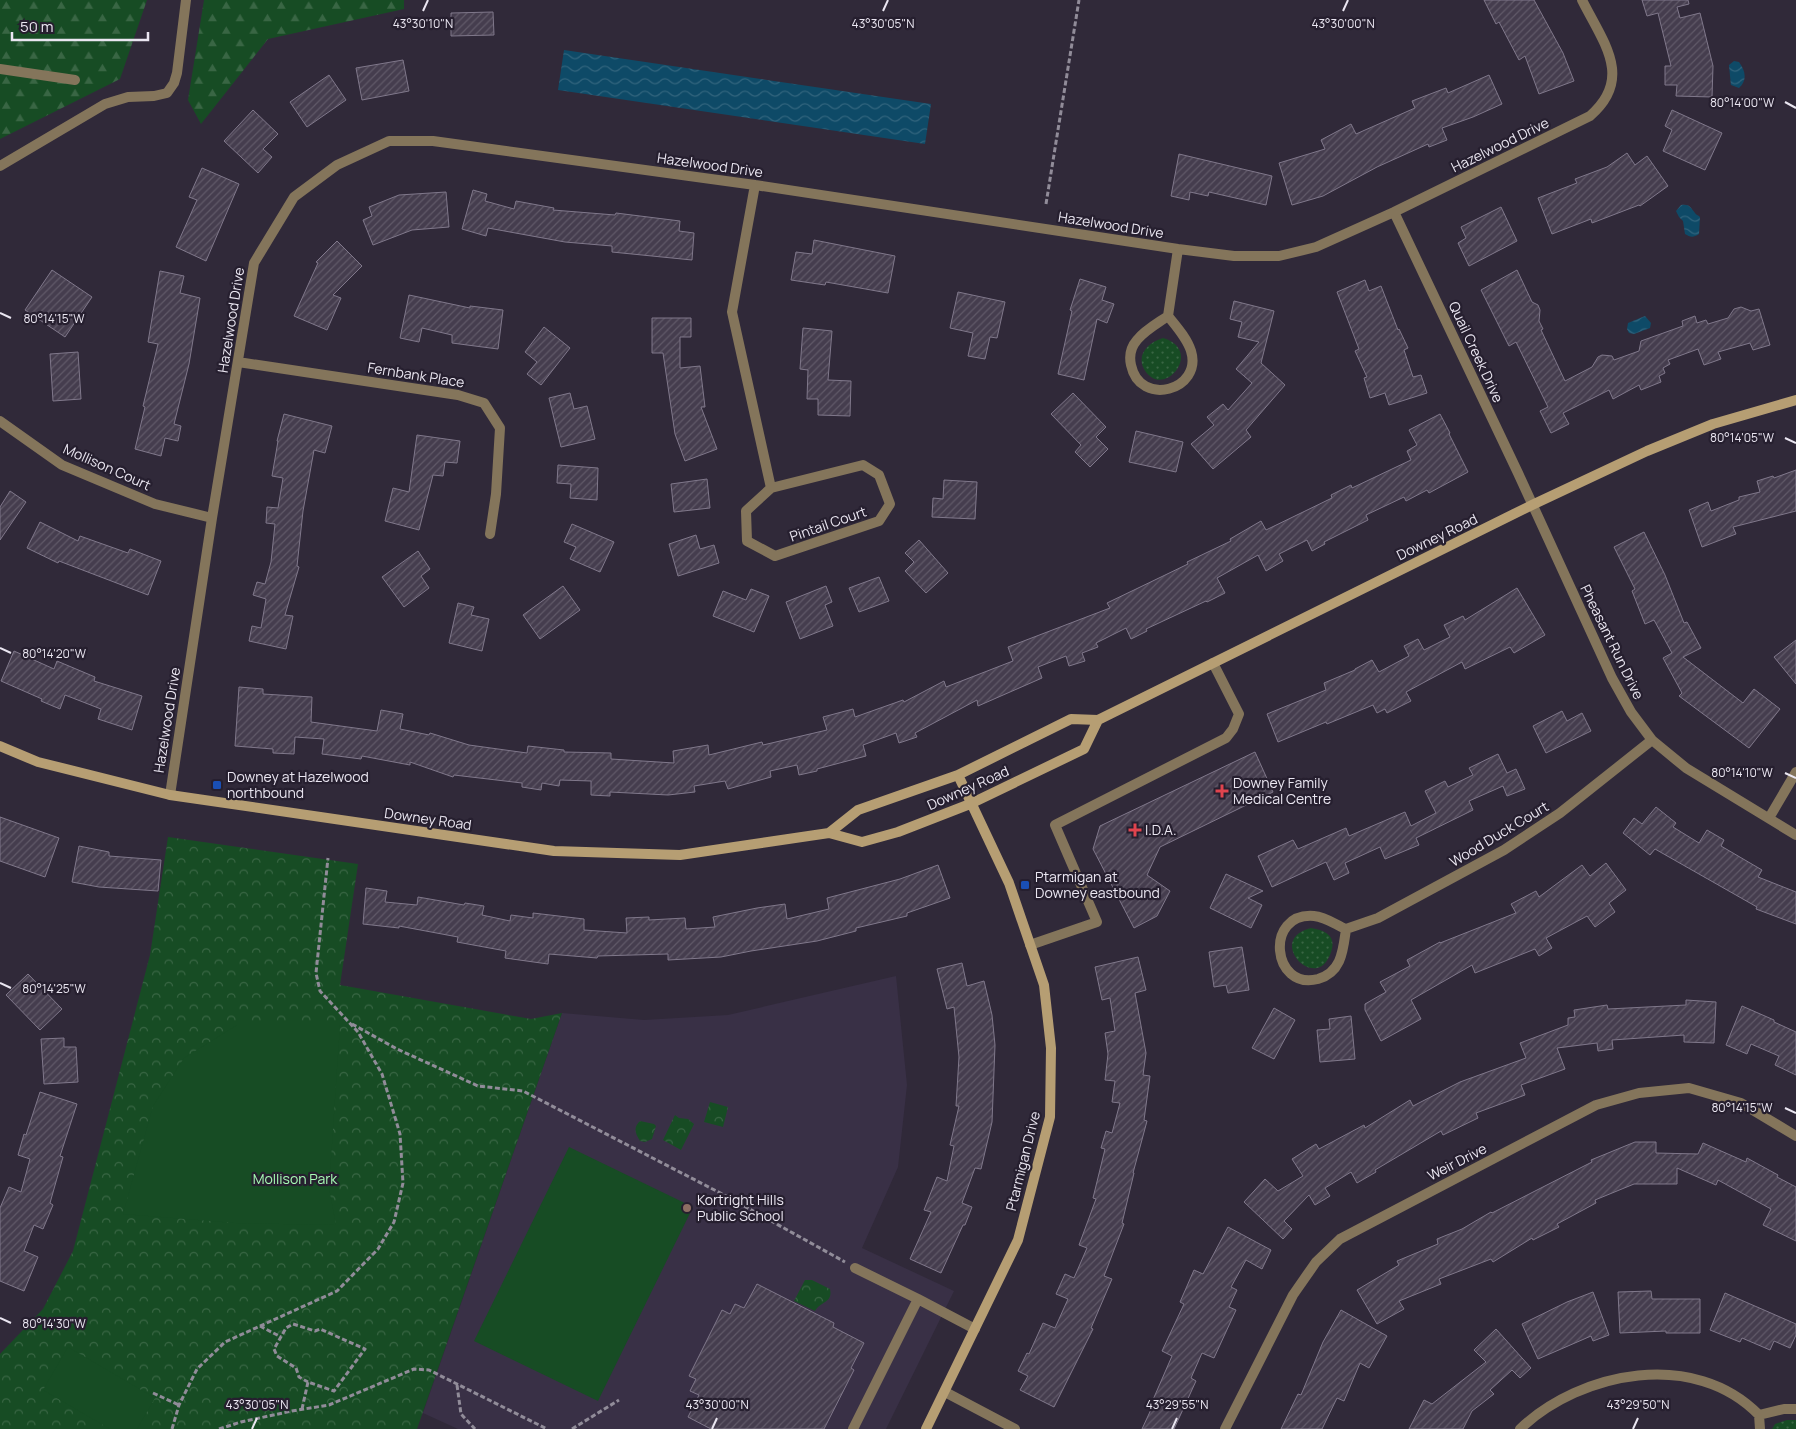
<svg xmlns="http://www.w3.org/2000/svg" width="1796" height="1429" viewBox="0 0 1796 1429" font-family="Manrope,sans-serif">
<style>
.built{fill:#393046}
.grass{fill:url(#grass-dots)}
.forest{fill:url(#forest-firs)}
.park{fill:url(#park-crowns)}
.pitch{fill:#174c24}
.water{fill:url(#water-waves)}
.building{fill:url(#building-hatch);stroke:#80788b}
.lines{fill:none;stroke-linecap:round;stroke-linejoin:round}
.path{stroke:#918c99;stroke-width:3;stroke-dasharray:5 2.5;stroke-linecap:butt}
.lane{stroke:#84755b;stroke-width:10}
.street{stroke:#84755b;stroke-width:10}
.secondary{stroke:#b69e73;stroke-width:10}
.ticks{fill:none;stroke:#eae6f1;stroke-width:2}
.transit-dot{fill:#1a4fb4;stroke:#261f2f;stroke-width:2}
.health-dot{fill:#e0444e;stroke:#261f2f;stroke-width:2}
.education-dot{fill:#8d6e63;stroke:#261f2f;stroke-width:2}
.labels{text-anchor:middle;stroke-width:4.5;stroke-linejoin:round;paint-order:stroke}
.street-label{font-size:14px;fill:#eae6f1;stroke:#261f2f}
.poi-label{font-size:14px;fill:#eae6f1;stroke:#261f2f;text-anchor:start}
.park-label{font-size:14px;fill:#a7fab4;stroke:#261f2f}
.ticks-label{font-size:12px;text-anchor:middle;fill:#eae6f1;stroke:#261f2f;stroke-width:4.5;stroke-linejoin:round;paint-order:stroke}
</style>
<defs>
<pattern id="grass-dots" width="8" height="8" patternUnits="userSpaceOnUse" patternTransform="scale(1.25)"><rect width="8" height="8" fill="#174c24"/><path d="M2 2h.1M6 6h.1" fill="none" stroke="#396644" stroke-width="1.8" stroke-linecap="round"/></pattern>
<pattern id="forest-firs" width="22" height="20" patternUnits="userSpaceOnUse" patternTransform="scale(1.25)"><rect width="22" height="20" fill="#174c24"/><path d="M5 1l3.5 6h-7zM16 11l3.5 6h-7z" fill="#396644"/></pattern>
<pattern id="park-crowns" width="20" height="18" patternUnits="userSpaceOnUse" patternTransform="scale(1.25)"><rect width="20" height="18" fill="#174c24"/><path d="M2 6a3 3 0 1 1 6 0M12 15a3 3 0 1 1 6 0" fill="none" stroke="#396644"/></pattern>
<pattern id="water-waves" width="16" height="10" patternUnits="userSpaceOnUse" patternTransform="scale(1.25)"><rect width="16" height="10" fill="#0e4a67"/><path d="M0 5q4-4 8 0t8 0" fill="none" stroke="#31647d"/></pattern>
<pattern id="building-hatch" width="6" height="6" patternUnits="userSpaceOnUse" patternTransform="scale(1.25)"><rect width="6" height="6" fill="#453d4e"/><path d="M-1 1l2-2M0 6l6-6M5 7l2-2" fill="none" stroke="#605968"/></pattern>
</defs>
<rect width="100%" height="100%" fill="#302939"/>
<!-- built -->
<path class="built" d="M896 976 907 1085 898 1167 862 1248 954 1291 886 1429H458L423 1413 562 1013 644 1020 728 1015Z"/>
<!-- grass -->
<path class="grass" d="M1163 338C1205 350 1163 402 1144 369 1136 354 1149 342 1163 338Z
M1311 928C1329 931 1338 938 1329 957 1313 991 1266 939 1311 928Z
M1787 1420H1796V1429H1772L1775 1424Z"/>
<!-- forest -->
<path class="forest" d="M0 0H147L120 79 0 139Z
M204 0H404V9L268 39 201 124 188 100Z"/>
<!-- park -->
<path class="park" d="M168 837 358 864 340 985 531 1019 562 1013 417 1429H0V1354L43 1309 73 1251 150 955Z
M710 1102 728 1107 723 1127 704 1122Z
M675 1115 679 1118 688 1119 694 1124 681 1150 663 1140Z
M640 1121 654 1124 656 1126 652 1139 645 1142 640 1141C635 1133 633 1128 640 1121Z
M805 1280H812L830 1289C833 1303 821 1301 815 1311L794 1301Z"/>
<!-- pitch -->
<path class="pitch" d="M237 1025H340L329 1188 336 1225 235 1223 123 1214 153 1106 184 1058Z
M569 1147 693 1207 598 1401 474 1341Z
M68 1347 155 1398 137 1429H110L43 1390Z"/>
<!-- water -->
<path class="water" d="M564 50 931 104 925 144 558 90Z
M1734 61 1739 62C1745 70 1748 80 1739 88L1731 85C1731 84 1729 66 1729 65Z
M1681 205C1690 204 1690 207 1695 213 1696 215 1698 215 1700 217L1699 234C1693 238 1690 237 1685 234L1683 221 1679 217 1676 211Z
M1645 316 1651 323 1650 328 1634 334 1629 333 1627 329 1628 323Z"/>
<!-- building -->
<path class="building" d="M1484 0H1534L1563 53 1574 81 1539 94 1525 56 1519 60 1499 22 1496 24Z
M1642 0H1688L1689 4 1677 7 1680 18 1700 13 1713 66 1712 97 1676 96 1677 85H1665V66H1671L1658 13 1647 16Z
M493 12 494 35 451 36V13Z
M403 60 409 91 362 100 356 68Z
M329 75 346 100 307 127 290 102Z
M1489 75 1502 104 1473 117 1442 128 1447 140 1429 147 1428 144 1377 167 1323 196 1292 205 1279 163 1325 149 1321 140 1351 124 1356 134 1415 108 1412 101 1446 88 1448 93Z
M253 110 278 134 263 149 272 157 258 173 224 141Z
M1672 110 1722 133 1705 170 1663 151 1672 130 1665 126Z
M1627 153 1635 165 1647 156 1668 186 1640 206 1639 205 1592 223 1591 219 1552 234 1538 198 1577 183 1575 179 1607 167Z
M1179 154 1272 176 1266 205 1209 192 1208 196 1190 192 1189 200 1171 196Z
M202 168 239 184 206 261 176 247 197 200 189 197Z
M473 190 487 194 485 201 514 209 516 201 554 208 553 210 615 215 616 213 680 221 679 231 694 233 692 260 612 252V246L565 242 488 228 486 236 462 229Z
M446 192 449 227 412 230 373 245 363 220 372 216 369 207 399 195Z
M1501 207 1517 241 1469 266 1458 243 1466 238 1461 227Z
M814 240 895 256 888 293 826 282 825 285 791 280 796 252 812 254Z
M337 241 362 266 333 295 341 298 327 330 294 316 318 263 316 262Z
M52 270 92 297 65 337 25 310Z
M1517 270 1532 302 1538 305 1540 310 1539 321 1543 329 1541 330 1565 381 1592 367 1598 357 1602 355 1612 356 1614 360 1639 351 1641 341 1683 326 1682 321 1695 316 1697 323 1706 320 1708 324 1728 318 1734 309 1741 307 1751 311 1759 309 1770 345 1753 350 1750 343 1718 352 1721 359 1704 365 1698 349 1668 360 1670 364 1663 368 1665 373 1659 376 1661 382 1641 390 1639 385 1613 399 1609 390 1563 413 1569 424 1551 433 1540 411 1548 407 1516 342 1509 346 1481 290Z
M160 271 184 276 180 293 200 298 189 364 174 424 181 426 178 441 165 438 161 456 135 449 145 407 143 406 158 344 148 342Z
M1080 279 1106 287 1102 300 1114 304 1107 323 1097 319 1084 380 1058 374 1072 311 1070 310Z
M1365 280 1369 291 1381 286 1398 330 1399 329 1408 348 1404 350 1413 377 1421 375 1427 393 1389 405 1385 393 1370 398 1364 378 1367 377 1355 351 1359 349 1337 292Z
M958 292 1005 302 997 338 990 337 985 359 968 356 973 333 950 328Z
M409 295 470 308V306L503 310 498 349 452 343V335L422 328 419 342 400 338Z
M1234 301 1274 311 1261 363 1285 385 1246 430 1251 437 1213 469 1191 444 1214 425 1207 417 1223 404 1228 410 1252 383 1236 369 1259 342 1238 337 1242 322 1230 319Z
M652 318H691V337H680V368L700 366 705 407H701L717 449 685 461 675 434 663 353H652Z
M544 327 570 348 541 385 527 374 537 362 525 352Z
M803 328 832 331 828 380 851 381 850 416 818 415V399H807L808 370 800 369Z
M78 352 81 399 53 401 50 354Z
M570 393 574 409 587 406 595 439 561 447 549 398Z
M1073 393 1106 427 1096 437 1108 449 1090 467 1075 452 1081 445 1051 414Z
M284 414 332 426 325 453 314 450 303 511 297 566 299 567 285 615 293 616 286 649 249 641 252 626 261 628 266 599 253 595 257 582 265 584 271 562 275 524 266 523 267 507 278 508 283 478 272 476 278 441H277Z
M1440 414 1450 433 1449 434 1468 472 1429 493 1427 490 1406 501 1404 497 1366 515 1368 520 1324 542 1325 544 1312 551 1307 540 1279 554 1283 561 1266 571 1258 555 1217 578 1225 593 1207 602 1206 601 1146 629 1147 631 1131 639 1126 628 1096 643 1098 647 1082 653 1085 661 1069 666 1066 656 1038 667 1042 678 978 706 977 700 915 733 917 737 899 743 896 733 863 745 866 756 817 769V771L799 775 797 765 770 771 771 777 728 789 725 781 694 786 695 792 668 795 610 792V796L591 795V781L560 780 559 786 542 783 541 790 522 787V783L454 775 453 777 410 762V765L362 756 361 759 322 754 324 739 295 737 294 754 273 753V749L235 746 239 687 263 689V694L312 697 311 722 377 731 381 710 403 714 400 729 429 735 430 733 469 745 527 753 528 746 564 750V752L611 753V759L674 763 673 751 708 745 709 755 762 742 763 745 827 730 823 717 853 709 855 717 903 700 904 702 944 681 946 687 1013 661 1008 647 1110 608 1107 603 1188 564 1187 562 1231 541 1230 539 1261 521 1266 530 1332 498 1331 495 1351 485 1352 488 1411 460 1407 451 1417 445 1409 430Z
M1136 431 1183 442 1176 472 1129 462Z
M417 435 460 441 457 463 445 462 443 476 433 475 419 530 385 521 393 488 409 492Z
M558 465 598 468 597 500 570 498 571 484 557 483Z
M1796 470V511L1733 527 1736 534 1702 547 1689 510 1708 502 1711 511 1739 500V497L1760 492 1757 481 1773 476 1774 478Z
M707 479 710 508 674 512 671 484Z
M944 480 977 482 975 519 932 517 933 498 943 499Z
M10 491 26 502 0 540V507Z
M40 522 78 541 80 536 128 553 130 549 161 561 148 595 59 561 58 563 27 548Z
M572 524 614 542 600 572 570 559 576 547 564 542Z
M1644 532 1665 575 1684 623 1687 622 1701 648 1683 657 1743 703 1754 689 1780 709 1749 748 1679 696 1682 693 1663 658 1672 653 1654 620 1645 624 1632 591 1635 589 1614 547Z
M696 535 700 549 714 545 719 563 678 576 669 544Z
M919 540 948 573 926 593 905 571 914 562 905 553Z
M418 551 430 569 421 576 429 588 404 607 382 577Z
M879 577 889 601 859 612 849 588Z
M563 586 580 610 540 639 523 615Z
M826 586 832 602 825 605 833 626 800 639 786 602Z
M1517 588 1545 635 1514 653 1510 647 1465 669 1462 662 1406 692 1411 701 1387 713 1385 709 1377 713 1373 705 1327 724 1326 722 1278 742 1267 714 1326 690 1324 683 1355 670V669L1372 660 1379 672 1409 656 1404 646 1418 639 1424 650 1450 637 1444 625 1463 616 1465 620Z
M751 589 769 596 754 632 713 616 723 591 746 600Z
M458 603 474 607 471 615 489 619 482 651 449 643Z
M1796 640V684L1774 657Z
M14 651 54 669 57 661 95 677 94 681 142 696 132 730 98 719 101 709 65 695 60 709 41 701 42 699 1 681Z
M1562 711 1567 721 1582 713 1591 731 1546 753 1533 726Z
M1255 752 1273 792 1160 847 1147 875 1170 891 1157 916 1134 928 1093 849 1100 826Z
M1498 754 1507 773 1516 769 1525 789 1507 796 1503 786 1469 801 1473 810 1416 838 1419 845 1385 859 1380 847 1345 863 1349 873 1334 880 1326 862 1272 887 1258 856 1293 840 1298 849 1346 828 1349 836 1405 812 1411 826 1436 813 1425 791 1445 781 1448 787 1473 775 1469 768Z
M1656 807 1676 823 1673 827 1699 843 1707 830 1724 840 1721 846 1762 870 1758 877 1796 892V924L1756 909 1757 907 1655 849 1650 855 1623 833 1634 818 1642 824Z
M0 817 59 838 45 877 0 861Z
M79 846 109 852V856L161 860 158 891 99 887 72 882Z
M1606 863 1626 890 1609 903 1615 912 1595 927 1587 916 1546 938 1552 948 1539 956 1535 949 1475 973 1472 965 1411 1000 1421 1019 1381 1041 1365 1010V1004L1386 992 1380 982 1410 966 1407 960 1440 942V943L1516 913 1511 904 1536 891 1539 897 1582 865 1590 876Z
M938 865 950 898 907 913V916L856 928V931L817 941 751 951 721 957 668 960V954L598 956 597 958 549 954 548 964 505 958 506 951 457 942 458 937 399 926V928L363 924 366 888 387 891 385 902 417 905 418 897 464 905 465 903 484 906 482 915 510 921 511 915 533 918V913L584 919V930L627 933 626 918 649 917V920L685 918 686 929 715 927 713 917 757 908 785 904 787 919 829 909 827 898 900 879Z
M1226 874 1263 891 1248 898 1262 905 1251 928 1210 908Z
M1242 947 1249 990 1228 993 1226 985 1214 987 1209 952Z
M1138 957 1146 990 1135 993 1146 1053 1143 1075 1150 1076 1144 1120 1147 1121 1133 1173H1134L1122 1223 1124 1224 1104 1276 1112 1279 1091 1328 1093 1329 1054 1407 1020 1390 1028 1376 1018 1371 1027 1353 1029 1354 1043 1323 1055 1328 1068 1299 1056 1294 1065 1274 1074 1278 1087 1248 1079 1245 1096 1199 1093 1198 1105 1149 1101 1148 1106 1131 1112 1133 1120 1103 1112 1102 1115 1081 1105 1080 1108 1054 1105 1033 1115 1031 1110 998 1102 1000 1095 967Z
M962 963 967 986 984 981 992 1015 995 1045 992 1122 981 1169 975 1168 962 1203 972 1207 965 1225H963L941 1273 910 1259 931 1212 924 1210 937 1177 947 1181 954 1146 950 1145 959 1106H956L959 1057 954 1007 947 1009 937 969Z
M28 974 62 1009 40 1030 6 995Z
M1686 1000 1716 1002 1714 1043 1684 1042V1035L1612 1040 1613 1049 1598 1051 1597 1043 1557 1048 1565 1069 1521 1085 1525 1095 1476 1113 1478 1118 1443 1135 1441 1131 1375 1170 1376 1172 1357 1183 1351 1172 1325 1188 1330 1196 1315 1205 1309 1195 1284 1221 1292 1229 1283 1239 1244 1202 1265 1179 1278 1191 1303 1176 1292 1159 1316 1144 1319 1149 1364 1125 1365 1128 1410 1100 1413 1106 1460 1082 1526 1058 1520 1043 1568 1025V1018L1575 1017 1574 1010 1607 1005 1608 1009 1686 1005Z
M1742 1006 1774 1020V1022L1796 1032V1075L1775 1065 1779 1056 1751 1044 1747 1054 1726 1045Z
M1274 1008 1295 1020 1274 1059 1252 1048Z
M1351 1016 1355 1059 1320 1062 1317 1030 1330 1029 1329 1019Z
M64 1038V1047H76L78 1082 44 1084 41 1039Z
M40 1092 77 1104 60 1156 63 1157 50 1203 53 1205 43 1229 34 1225 24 1251 38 1257 24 1291 0 1281V1208L9 1187 21 1192 30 1159 18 1155 24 1134 26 1135Z
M1635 1142H1656V1153L1698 1154 1703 1143 1746 1162 1747 1158 1778 1175 1777 1177 1796 1187V1241L1763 1225 1771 1209 1718 1180 1716 1185 1677 1168V1184H1634L1595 1200 1596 1203 1557 1224 1559 1227 1533 1240 1532 1238 1493 1262 1491 1259 1439 1279 1441 1284 1399 1301 1404 1309 1377 1324 1357 1290 1399 1265 1397 1261 1438 1244 1437 1239 1462 1229 1491 1212 1492 1213 1539 1189 1592 1162 1591 1160Z
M1228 1227 1271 1250 1262 1269 1246 1260 1231 1287 1237 1290 1229 1307 1236 1310 1214 1358 1202 1353 1191 1378 1196 1381 1174 1429H1142L1154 1403 1152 1402 1172 1356 1162 1351 1184 1304 1180 1302 1194 1270 1203 1274Z
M757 1284 834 1323 833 1327 864 1343 851 1368 854 1370 824 1429H711L688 1417 699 1395 690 1391 696 1379 689 1376 722 1310 730 1314 735 1304 744 1308Z
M1651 1291 1652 1299H1700V1333H1666V1331L1620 1333 1618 1292Z
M1593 1292 1609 1335 1593 1341 1591 1336 1538 1359 1522 1324 1567 1302Z
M1725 1293 1796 1324V1335L1790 1348 1774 1341 1770 1350 1742 1338 1740 1342 1710 1330Z
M1341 1310 1387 1336 1369 1368 1360 1363 1344 1401 1337 1398 1322 1429H1281L1298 1394 1301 1395 1323 1342Z
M1496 1329 1531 1368 1520 1378 1512 1370 1490 1390 1494 1394 1472 1411 1463 1429H1409L1424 1400 1432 1404 1486 1362 1474 1350Z"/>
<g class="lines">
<!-- path -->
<path class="path" d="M1046 204 1079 0
M352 1024 397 1049 478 1086 523 1091 728 1197 845 1262
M260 1326 281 1337
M457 1385 461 1414 475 1429
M153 1393 179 1405
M302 1409 308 1382 334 1391 365 1349 320 1329 315 1331 293 1324 286 1328 274 1349 277 1356 296 1368 299 1377 308 1382
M172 1429 179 1405 197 1369 225 1342 337 1291 378 1249 394 1222 403 1183 400 1134 382 1074 358 1032 320 991 316 973 328 858
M219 1429 241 1422 292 1411 329 1405 414 1369 429 1370 547 1429
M572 1429 619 1400"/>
<!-- lane -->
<path class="lane" d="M0 69 75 80
M0 166 105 104 128 97 154 96 167 93 174 83 177 73 186 0
M1030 945 1097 922 1055 825 1226 738 1233 729 1239 714 1213 663
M855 1268 918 1299
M853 1429 918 1299 975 1329"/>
<!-- street -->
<path class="street" d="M755 185 732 312 771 488
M1394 212 1518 473 1612 678 1631 712 1652 740 1686 768 1796 835
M1168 316C1176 326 1187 338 1191 351 1203 390 1140 408 1131 365 1129 356 1131 347 1137 340 1145 330 1158 323 1168 316L1178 249
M238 362 458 395 484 403 500 428 496 494 490 534
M0 421 62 465 155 504 212 518
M863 465 879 475 890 504 879 521 775 556 747 541 746 511 771 488Z
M170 795 212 518 254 263 294 197 337 165 389 141H433L755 185 1178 249 1234 256H1279L1316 247 1394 212 1590 116C1634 78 1603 42 1582 0
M1769 818 1796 772
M1346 929C1343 950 1342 972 1318 979 1272 991 1264 912 1314 916 1326 917 1336 925 1346 929L1378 918 1504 850 1560 813 1652 740
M945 1392 1015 1429
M1225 1429 1293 1295 1316 1262 1340 1239 1596 1105 1639 1093 1689 1088 1741 1103 1796 1136
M1520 1429C1581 1371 1695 1349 1759 1415
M1760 1429 1759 1415 1784 1409H1796"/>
<!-- secondary -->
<path class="secondary" d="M0 746 38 762 170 795 554 851 680 855 829 833 862 842 898 832 970 804 1084 749 1098 720
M829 833 858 810 958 775 1071 719 1098 720 1532 505 1647 451 1713 424 1796 400
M926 1429 1018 1240 1050 1117 1051 1048 1044 985 1009 883 958 775"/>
</g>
<!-- ticks -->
<path class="ticks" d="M423 11 428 0M883 11 888 0M1343 11 1348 0M1785 102 1796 108M0 313 11 318M1785 438 1796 443M0 648 11 653M1785 773 1796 778M0 983 11 988M1785 1108 1796 1113M0 1318 11 1323M252 1429 257 1418M712 1429 717 1418M1172 1429 1177 1418M1633 1429 1638 1418"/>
<!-- markers -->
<g class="transit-dot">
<rect x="212" y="780" width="10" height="10" rx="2.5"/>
<rect x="1020" y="880" width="10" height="10" rx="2.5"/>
</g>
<g class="health-dot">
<path d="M1219.5 783.5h5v5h5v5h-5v5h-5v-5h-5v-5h5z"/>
<path d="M1132.5 822.5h5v5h5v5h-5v5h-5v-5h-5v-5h5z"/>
</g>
<circle class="education-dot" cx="687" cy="1208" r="5"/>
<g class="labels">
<!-- street labels -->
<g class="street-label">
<text transform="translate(1500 145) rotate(-26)" y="5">Hazelwood Drive</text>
<text transform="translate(710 165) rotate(8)" y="5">Hazelwood Drive</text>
<text transform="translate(1111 225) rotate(9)" y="5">Hazelwood Drive</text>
<text transform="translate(231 320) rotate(-81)" y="5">Hazelwood Drive</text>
<text transform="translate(1476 352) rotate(65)" y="5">Quail Creek Drive</text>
<text transform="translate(416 375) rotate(9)" y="5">Fernbank Place</text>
<text transform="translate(107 467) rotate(24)" y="5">Mollison Court</text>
<text transform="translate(828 524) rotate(-19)" y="5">Pintail Court</text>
<text transform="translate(1437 537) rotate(-26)" y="5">Downey Road</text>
<text transform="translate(1612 642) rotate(64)" y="5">Pheasant Run Drive</text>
<text transform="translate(167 720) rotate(-81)" y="5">Hazelwood Drive</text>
<text transform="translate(968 788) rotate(-24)" y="5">Downey Road</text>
<text transform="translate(428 819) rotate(8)" y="5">Downey Road</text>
<text transform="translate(1499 834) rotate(-31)" y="5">Wood Duck Court</text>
<text transform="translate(1023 1161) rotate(-76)" y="5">Ptarmigan Drive</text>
<text transform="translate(1457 1162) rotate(-27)" y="5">Weir Drive</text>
</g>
<!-- poi labels -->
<g class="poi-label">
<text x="227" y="782">Downey at Hazelwood<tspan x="227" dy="16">northbound</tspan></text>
<text x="1233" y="788">Downey Family<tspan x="1233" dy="16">Medical Centre</tspan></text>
<text x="1145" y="835">I.D.A.</text>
<text x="1035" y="882">Ptarmigan at<tspan x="1035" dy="16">Downey eastbound</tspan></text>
<text x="697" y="1205">Kortright Hills<tspan x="697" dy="16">Public School</tspan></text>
</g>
<!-- park labels -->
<g class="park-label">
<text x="295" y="1184">Mollison Park</text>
</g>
</g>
<g class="ticks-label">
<text x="423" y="28">43°30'10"N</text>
<text x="883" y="28">43°30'05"N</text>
<text x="1343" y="28">43°30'00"N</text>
<text x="1742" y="107">80°14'00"W</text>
<text x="54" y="323">80°14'15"W</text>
<text x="1742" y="442">80°14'05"W</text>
<text x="54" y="658">80°14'20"W</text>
<text x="1742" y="777">80°14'10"W</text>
<text x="54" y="993">80°14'25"W</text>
<text x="1742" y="1112">80°14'15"W</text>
<text x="54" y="1328">80°14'30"W</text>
<text x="257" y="1409">43°30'05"N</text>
<text x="717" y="1409">43°30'00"N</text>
<text x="1177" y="1409">43°29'55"N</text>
<text x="1638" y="1409">43°29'50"N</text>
</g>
<!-- scale -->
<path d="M12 32v8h136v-8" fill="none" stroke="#eae6f1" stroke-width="2.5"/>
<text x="20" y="32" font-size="15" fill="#eae6f1" stroke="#261f2f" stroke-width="4" paint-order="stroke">50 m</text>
</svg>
